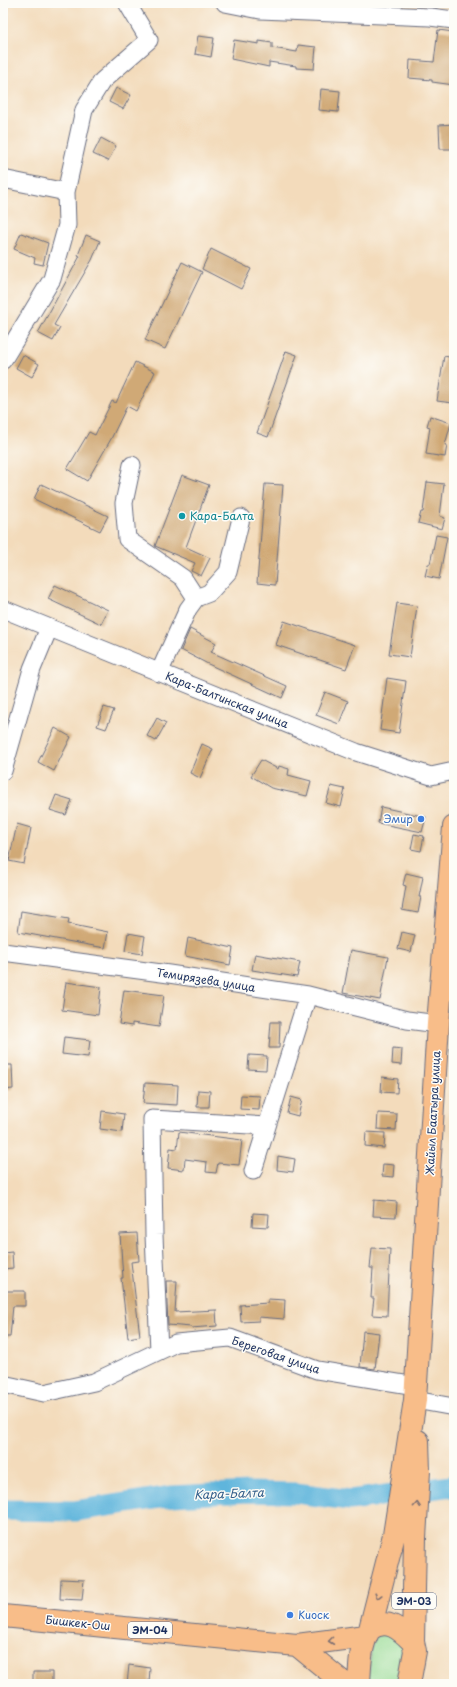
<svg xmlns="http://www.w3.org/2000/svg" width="457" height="1687" viewBox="0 0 457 1687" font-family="'Playpen Sans',sans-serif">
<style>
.green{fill:#95da93;stroke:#588478}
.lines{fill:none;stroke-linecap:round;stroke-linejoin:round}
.river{stroke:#5fb5dc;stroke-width:21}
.building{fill:#d0a976}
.minor-casing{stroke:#676b7f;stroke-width:19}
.highway-casing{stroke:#676b7f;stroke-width:24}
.minor{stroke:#fff;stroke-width:17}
.highway{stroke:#f8bd89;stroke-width:22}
.oneway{stroke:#7e6f71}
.culture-dot{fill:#0f9aa8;stroke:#fdfcf7;stroke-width:1.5}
.shop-dot{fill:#3f7fe0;stroke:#fdfcf7;stroke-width:1.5}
.labels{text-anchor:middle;stroke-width:3;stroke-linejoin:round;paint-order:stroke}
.shield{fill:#fdfcf7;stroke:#5f6c8c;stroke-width:1}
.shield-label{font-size:10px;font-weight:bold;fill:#1b2f5e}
.culture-label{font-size:11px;fill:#0d838f;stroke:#fdfcf7;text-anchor:start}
.street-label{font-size:11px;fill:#1b2f5e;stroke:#fdfcf7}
.shop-label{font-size:11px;fill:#366cbe;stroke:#fdfcf7;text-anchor:end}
.water-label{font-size:12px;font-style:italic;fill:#335e8a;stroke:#fdfcf7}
</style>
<rect width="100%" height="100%" fill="#fdfcf7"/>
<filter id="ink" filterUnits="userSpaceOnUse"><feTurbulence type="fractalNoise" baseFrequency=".025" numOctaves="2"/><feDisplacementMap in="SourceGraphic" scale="8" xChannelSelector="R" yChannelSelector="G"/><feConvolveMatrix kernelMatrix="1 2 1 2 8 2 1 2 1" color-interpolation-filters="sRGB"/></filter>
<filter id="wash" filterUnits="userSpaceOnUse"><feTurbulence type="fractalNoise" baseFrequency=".012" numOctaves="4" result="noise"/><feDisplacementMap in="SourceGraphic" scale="16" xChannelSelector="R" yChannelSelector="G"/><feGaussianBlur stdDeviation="0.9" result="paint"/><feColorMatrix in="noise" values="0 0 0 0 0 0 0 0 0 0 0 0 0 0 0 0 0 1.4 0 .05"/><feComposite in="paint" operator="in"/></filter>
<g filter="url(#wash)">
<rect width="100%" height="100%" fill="#f3dbbb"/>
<!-- green -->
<path class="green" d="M379 1631 407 1638 400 1684H368L372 1643Z"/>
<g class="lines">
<!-- river -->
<path class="river" d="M3 1510 75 1511 172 1496 249 1492 296 1493 350 1500 451 1486 454 1488"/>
</g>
<g id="blocks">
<!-- building -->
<path class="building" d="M438 30 454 32V85L432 82V80L409 78 410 60 434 62Z
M198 36 214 38 211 57 195 54Z
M234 40 259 44V41L272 43V48L297 52 298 45 316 47 314 69 296 68V66L269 62V67L231 59Z
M116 88 131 95 123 109 109 102Z
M321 89 340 91 338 112 319 110Z
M454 124V149H440L439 125Z
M101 138 116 146 108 161 93 154Z
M21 233 48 243 43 265 34 263 35 258 14 249Z
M86 235 100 241 92 260 54 325 60 328 53 341 38 333 80 256 78 255Z
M211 249 251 269 241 289 202 269Z
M182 262 202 272 165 349 145 340Z
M286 351 297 355 268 437 257 433Z
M23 355 39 364 32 377 16 368Z
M444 356 454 358 453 403 437 401Z
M135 362 155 372 136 411 127 406 111 439 87 481 67 469 89 432 95 435 112 401 116 403Z
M430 416 451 423 445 445H447L445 457 426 454 430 427 427 426Z
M182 475 209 485 186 547 210 558 201 576 191 571 195 563 155 546Z
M427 482 444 484 440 516 445 518 442 529 418 523 421 512H423Z
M41 484 108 516 100 531 34 499Z
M265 484 283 485 275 585 257 583Z
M436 535 447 537 439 579 425 576 428 564H430Z
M55 585 108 610 101 624 48 599Z
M397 603 417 606 410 657 389 654Z
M284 621 355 645 346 669 276 645Z
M190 629 216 643 211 652 287 686 282 698 208 664 181 650Z
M387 678 406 681 399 733 380 730Z
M325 692 348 701 339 724 316 715Z
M104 707 114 710 106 729 97 726Z
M157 718 166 723 156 741 147 736Z
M55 728 71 737 54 771 38 762Z
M202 744 213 749 200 778 190 773Z
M261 760 278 769 279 766 289 769 288 775 311 781 307 796 271 788 251 776Z
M331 786 345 789 341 807 326 803Z
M56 795 72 800 66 815 50 810Z
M381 807 426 817 422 832 378 823Z
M17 824 31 828 24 864 9 861Z
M414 834 424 836 421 851 411 849Z
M406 873 423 877 419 897H421L418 913 402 910 406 886 403 885Z
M21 911 69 919 68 924 108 932 105 948 18 932Z
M402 932 415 935 411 952 398 949Z
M128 933 145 936 142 954 125 951Z
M188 938 233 948 230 965 185 956Z
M351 950 388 957 380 1000 343 993Z
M255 954 300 962 297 977 252 970Z
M66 982 101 987 98 1015 62 1010Z
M124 990 164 995 159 1027 132 1023V1026L119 1024Z
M271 1022H280L279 1048H269Z
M64 1037 90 1040 88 1057 62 1054Z
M393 1048 402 1049 401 1065 392 1064Z
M249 1055 267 1056 266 1070 248 1069Z
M3 1065H12L13 1089 3 1090Z
M382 1077 398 1079 397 1093 381 1092Z
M145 1083 178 1085 177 1105 143 1103Z
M198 1090 210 1091 209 1107H197Z
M241 1095 260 1096 259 1110 240 1109Z
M291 1097 302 1100 298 1116 287 1113Z
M102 1111 124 1114 122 1132 100 1129Z
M378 1113 397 1114 396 1130 377 1129Z
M179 1132 242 1140 239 1165 218 1163 216 1173 206 1172 207 1162 185 1159 184 1170 168 1168 170 1148 177 1149Z
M366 1132 385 1133 384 1148 365 1146Z
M278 1156 295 1159 293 1172 277 1170Z
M383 1164 394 1165 393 1177 382 1176Z
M374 1200 397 1202 396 1217 373 1216Z
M253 1213 269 1214 268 1227 252 1226Z
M137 1233 139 1261 131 1262 140 1336 128 1338 121 1278H123L120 1234Z
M372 1248 390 1249 387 1316 372 1315 374 1298H371L373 1268H370Z
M12 1252 13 1268 3 1269V1253Z
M166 1281H177L175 1312 216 1310 217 1326 191 1328V1327L168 1325Z
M3 1291H25V1306H13L10 1337H3Z
M268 1299 285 1300 284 1319 259 1317V1321L241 1322 240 1305 268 1303Z
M363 1331 379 1333 375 1369 360 1367Z
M61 1579 84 1580 82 1600 60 1599Z
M129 1665 150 1668 149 1684H127Z
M33 1672H52V1684H33Z"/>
</g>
</g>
<g filter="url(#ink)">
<use href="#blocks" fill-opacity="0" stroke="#676b7f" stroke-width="1"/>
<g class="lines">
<defs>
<path id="minor" d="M225 3 260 10 430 17 454 20
M3 179 66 192
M3 360 52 279 67 225 66 192 84 110 102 81 149 40 127 3
M132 465 124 503 127 539 183 578 196 598
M3 609 356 752 431 776 454 771
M159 673 188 609 196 598 209 593 228 572 241 518
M3 771 32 669 49 628
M3 952 169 974 308 995 407 1020 438 1024
M253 1171 308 995
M159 1351 154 1235 152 1119 267 1126
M3 1384 44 1393 94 1382 176 1343 230 1338 317 1370 416 1386
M415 1400 454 1407"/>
<path id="highway" d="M3 1616 297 1645 366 1636
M370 1629C387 1617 400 1629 413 1642
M297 1645 345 1684
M359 1684C360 1666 360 1645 370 1629L394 1535 415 1400 438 1024 454 827
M409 1684 415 1651 413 1642 415 1538 419 1471 418 1441"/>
</defs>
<!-- minor casing -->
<use href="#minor" class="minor-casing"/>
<!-- highway casing -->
<use href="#highway" class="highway-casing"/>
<!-- minor -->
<use href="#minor" class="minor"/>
<!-- highway -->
<use href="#highway" class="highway"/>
</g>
<!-- one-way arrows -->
<defs><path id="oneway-chevron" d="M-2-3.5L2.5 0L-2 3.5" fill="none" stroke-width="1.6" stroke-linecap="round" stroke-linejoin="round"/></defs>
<g class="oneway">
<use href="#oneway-chevron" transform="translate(417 1505) rotate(-86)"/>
<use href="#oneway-chevron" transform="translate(378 1596) rotate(105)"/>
<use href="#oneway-chevron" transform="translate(331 1641) rotate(173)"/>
</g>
</g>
<!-- markers -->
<circle class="culture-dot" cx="182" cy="516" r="4"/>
<g class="shop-dot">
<circle cx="421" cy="819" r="4"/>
<circle cx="290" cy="1615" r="4"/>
</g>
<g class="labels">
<!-- shield labels -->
<g class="shield">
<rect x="392" y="1593" width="44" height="16" rx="3"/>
<rect x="128" y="1622" width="44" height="16" rx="3"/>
</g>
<g class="shield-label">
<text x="414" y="1605">ЭМ-03</text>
<text x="150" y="1634">ЭМ-04</text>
</g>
<!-- culture labels -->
<g class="culture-label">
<text x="190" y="520">Кара-Балта</text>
</g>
<!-- street labels -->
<g class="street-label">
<text transform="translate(227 700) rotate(22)" y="4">Кара-Балтинская улица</text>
<text transform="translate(206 980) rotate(9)" y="4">Темирязева улица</text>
<text transform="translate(433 1113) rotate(-87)" y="4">Жайыл Баатыра улица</text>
<text transform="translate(276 1355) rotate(19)" y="4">Береговая улица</text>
<text transform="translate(78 1623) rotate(6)" y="4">Бишкек-Ош</text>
</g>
<!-- shop labels -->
<g class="shop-label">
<text x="413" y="823">Эмир</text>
<text x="298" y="1619" text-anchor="start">Киоск</text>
</g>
<!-- water labels -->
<g class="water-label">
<text transform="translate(229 1494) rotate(-2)" y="4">Кара-Балта</text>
</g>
</g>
<!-- margin -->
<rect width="457" height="1687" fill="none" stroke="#fdfcf7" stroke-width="16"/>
</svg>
